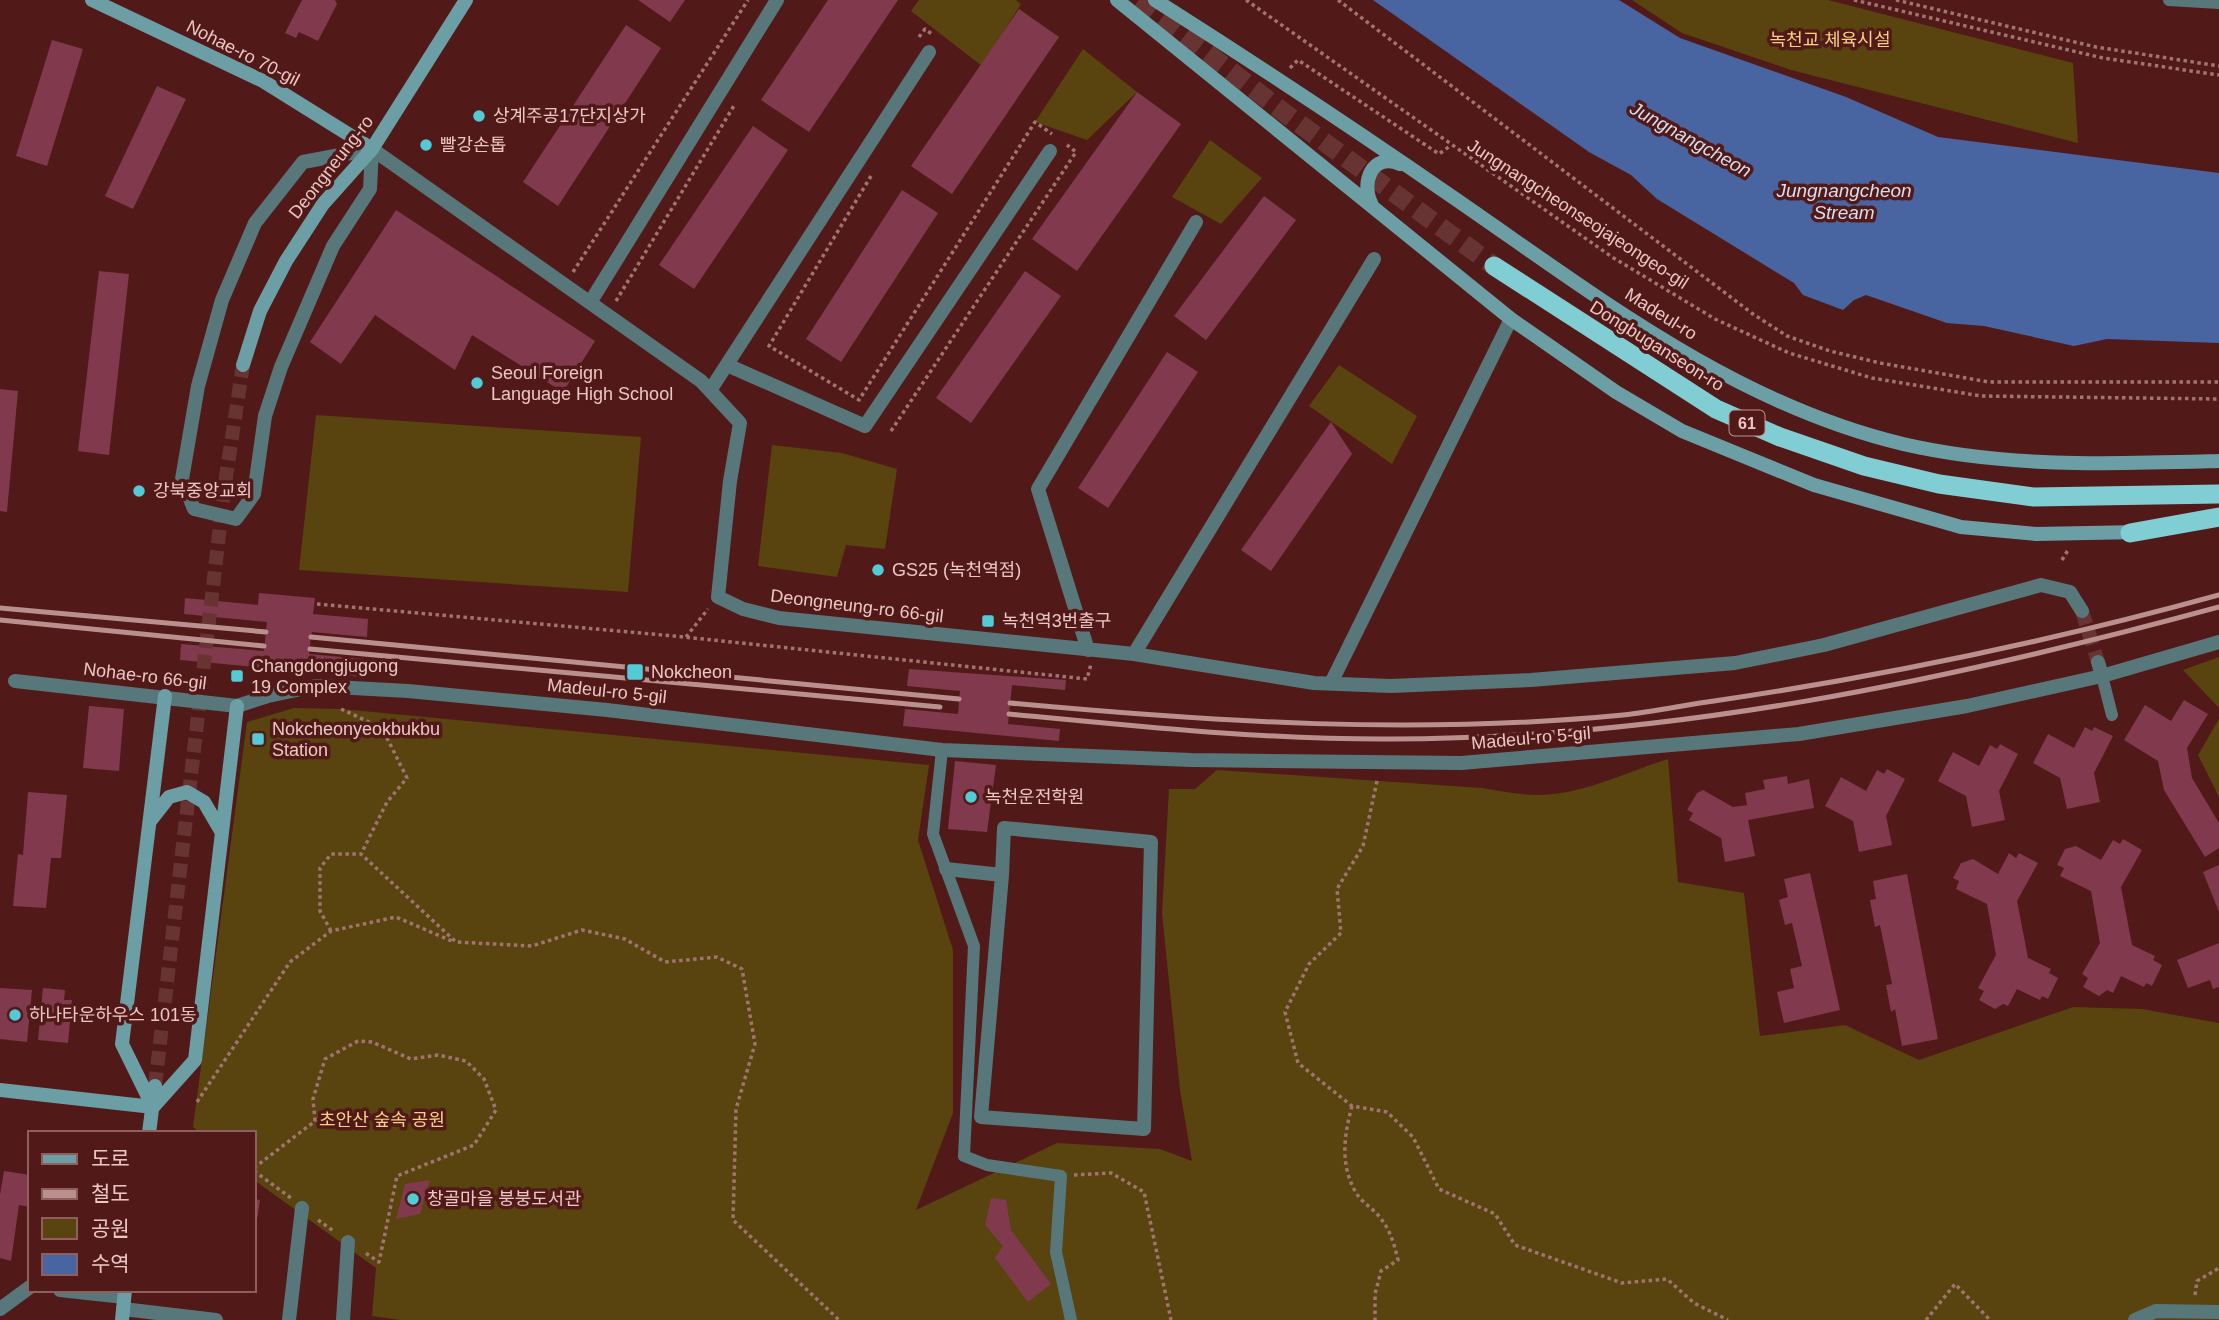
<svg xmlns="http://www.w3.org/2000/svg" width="2219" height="1320" viewBox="0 0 2219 1320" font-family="Helvetica,'Noto Sans KR',sans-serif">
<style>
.green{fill:#59430f}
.water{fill:#4965a1}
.building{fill:#81394e}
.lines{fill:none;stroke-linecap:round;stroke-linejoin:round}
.minor-tunnel{stroke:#683433;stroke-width:14;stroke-dasharray:14 7;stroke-linecap:butt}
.secondary-tunnel{stroke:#683433;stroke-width:14;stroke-dasharray:14 7;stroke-linecap:butt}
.trunk-tunnel{stroke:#683433;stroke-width:19;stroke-dasharray:19 10;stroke-linecap:butt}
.path{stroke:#a17472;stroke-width:3.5;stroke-dasharray:3.5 3.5;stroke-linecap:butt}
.service{stroke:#57777a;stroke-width:12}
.minor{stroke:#57777a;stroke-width:14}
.tertiary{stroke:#57777a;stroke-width:14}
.secondary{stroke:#6b9fa5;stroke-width:14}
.trunk{stroke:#80cdd4;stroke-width:19}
.rail{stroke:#ba908e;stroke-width:5}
.poi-dot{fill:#52cbd7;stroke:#511a19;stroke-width:2.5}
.labels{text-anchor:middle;stroke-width:7;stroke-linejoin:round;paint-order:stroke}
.shield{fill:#511a19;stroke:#bd9391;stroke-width:2}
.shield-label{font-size:16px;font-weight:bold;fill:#ebc7c4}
.park-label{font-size:18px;fill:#f8d184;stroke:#511a19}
.street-label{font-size:18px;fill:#ebc7c4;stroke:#511a19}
.poi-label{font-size:18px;fill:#ebc7c4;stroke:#511a19;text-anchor:start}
.water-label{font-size:19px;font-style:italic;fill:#d5def0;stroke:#511a19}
</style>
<rect width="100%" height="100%" fill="#511a19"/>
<!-- green -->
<path class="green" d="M919 0H1016L1021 4 982 66 911 11Z
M1632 0H1828L2073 63 2078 143 1791 70 1682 33Z
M1083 49 1137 92 1087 140 1035 122Z
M1210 140 1262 178 1221 224 1172 197Z
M1339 365 1417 416 1392 464 1309 406Z
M316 415 641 437 628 592 299 570Z
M772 445 842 453 897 469 885 549 846 545 837 577 758 566Z
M2219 657V708L2183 670Z
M294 708 341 709 929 765 918 840 953 950V1113L916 1210 1057 1143 1160 1149 1192 1161 1180 1090 1162 913 1169 789H1195L1217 770 1482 788C1506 792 1529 797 1553 794 1588 791 1633 770 1668 759L1678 882 1744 893 1760 1036 1845 1025 1919 1060 2073 1007 2142 1009 2219 1023V1320H400L372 1316 376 1268 254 1180V1133H200L193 1127 247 722Z
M2219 719V797L2198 755Z"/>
<!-- water -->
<path class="water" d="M1373 0H1619L1680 38 1846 97 1938 137 2219 173V343L2107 339 2074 346 1984 326 1947 323 1866 295 1854 300 1843 310 1803 295 1794 283 1657 199 1631 175 1589 152Z"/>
<!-- building -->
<path class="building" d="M302 0H335L337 4 318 41 299 32 296 38 285 33Z
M638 0H685L670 22Z
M828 0H898L809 132 761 100Z
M1019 9 1059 37 952 194 911 166Z
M626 25 661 48 558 206 523 182Z
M52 40 83 49 47 166 16 156Z
M157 86 186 99 133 209 105 196Z
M1137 92 1181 124 1077 271 1032 239Z
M753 126 788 150 694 289 659 265Z
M902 190 938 213 841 362 806 339Z
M1264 196 1296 220 1206 340 1174 316Z
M396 210 595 341 563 392 472 335 455 370 375 315 341 364 310 342Z
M99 271 129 274 109 455 78 451Z
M1025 271 1061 296 971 423 936 398Z
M1167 352 1198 372 1108 508 1078 488Z
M0 389 18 391 7 512 0 511Z
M1331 422 1352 454 1271 571 1241 550Z
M259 593 315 598 313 614 368 619 367 637 312 632 311 637 309 654 364 659 363 677 180 660 181 644 264 651 267 622 184 614 185 598 258 605Z
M909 669 1066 680 1065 690 1012 685 1008 724 1060 729 1059 741 903 726 905 709 958 714 960 691 907 686Z
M2184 700 2208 714 2187 748 2192 778 2219 823V848L2205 857 2164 790 2158 761 2124 740 2145 705 2171 721Z
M89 706 124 709 119 771 83 768Z
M2085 727 2092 731 2094 727 2113 736 2094 773 2100 802 2067 809 2060 778 2033 763 2048 734 2074 748Z
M2000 744 2018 754 1999 791 2005 820 1972 827 1966 796 1938 781 1953 752 1979 766 1990 745 1997 749Z
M955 761 996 765 987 832 948 829Z
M1887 769 1905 779 1886 816 1892 845 1859 852 1853 821 1825 806 1841 777 1866 791 1877 770 1884 774Z
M1787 776 1788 784 1809 779 1814 808 1748 820 1755 856 1725 862 1721 838 1689 820 1693 813 1687 810 1697 793 1703 790 1733 807 1747 805 1745 793 1765 789 1763 780Z
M28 792 67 795 61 858H51L46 908 13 906 18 854 23 855Z
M2123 839 2142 850 2121 887 2132 945 2155 956 2153 960 2162 965 2152 986 2146 983 2144 987 2121 976 2113 993 2107 990 2099 996 2083 987 2088 978 2082 974 2100 943 2091 891 2060 876 2064 868 2057 865 2065 849 2076 846 2101 860 2113 840 2120 844Z
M2009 853 2016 858 2019 853 2038 863 2017 901 2028 958 2051 969 2049 973 2058 978 2048 999 2042 996 2040 1000 2017 989 2008 1006 2003 1004 1995 1009 1979 1000 1984 991 1978 988 1996 955 1987 904 1956 889 1959 881 1953 878 1961 863 1973 859 1998 874Z
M2219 865V912L2203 872Z
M1810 873 1840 1010 1784 1023 1777 992 1794 988 1790 969 1802 966 1792 923 1785 925 1779 900 1788 897 1784 879Z
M1907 874 1938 1039 1902 1046 1895 1009 1891 1012 1886 985 1892 984 1880 925 1875 927 1870 900 1876 899 1873 881Z
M2219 943V987L2213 989 2210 980 2188 988 2177 960Z
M0 988 32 990 27 1042 0 1039Z
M43 988 65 990 64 1000H72L68 1043 38 1040Z
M4 1171 30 1175V1207L19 1205 11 1261 0 1258V1195Z
M430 1180 420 1214 396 1219 405 1184Z
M991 1198 1006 1200 1011 1230 1051 1284 1028 1302 995 1258 1003 1246 985 1225Z
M254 1199 260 1200 255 1233H254Z"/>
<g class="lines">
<!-- minor-tunnel -->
<path class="minor-tunnel" d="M2082 611 2098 662"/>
<!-- secondary-tunnel -->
<path class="secondary-tunnel" d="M155 1086 225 483 243 365"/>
<!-- trunk-tunnel -->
<path class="trunk-tunnel" d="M1139 0 1286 114 1494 266"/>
<!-- path -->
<path class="path" d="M1246 0 1612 257 1715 319 1789 353 1872 378 1981 396 2219 399
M1338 0 1753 314 1787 336 1830 351 1880 363 1989 382H2219
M1854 0 2103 58 2219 75
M1896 0 2096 47 2219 66
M919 37 925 29 933 35
M1290 68 1298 60 1439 154 1450 146
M871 176 769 346 859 400 1035 122 1052 134
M573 272 748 0
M616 301 735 104
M891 431 1076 152 1067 145
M2062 560 2068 550
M317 604 674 636 1087 679 1091 664
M686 637 708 609
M341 709 382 728 407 778 387 802 361 854
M1377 781 1363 846 1337 889 1341 933 1309 964 1285 1012 1298 1063 1352 1106 1387 1112 1413 1137 1439 1189 1495 1214 1515 1245 1622 1283 1667 1279 1694 1303 1728 1320
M331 931 320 911V868L331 854H361L456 942 532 946 582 930 625 939 665 962 717 957 742 969 755 1044 736 1109 733 1220 839 1320
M197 1102 290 962 331 931 396 917 454 942
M1352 1106C1344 1135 1340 1164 1355 1191 1360 1201 1371 1207 1378 1215 1390 1229 1394 1243 1398 1260L1381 1271 1375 1294V1320
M254 1168 315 1121 313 1099 325 1059 358 1041 372 1042 411 1059 438 1055 466 1061 484 1079 496 1110 474 1145 397 1176 379 1262 364 1252
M254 1171 291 1198
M1074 1175 1111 1173 1144 1192 1171 1320
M318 1220 335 1232
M2195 1295 2197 1281 2219 1268
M1926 1320 1955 1284 1990 1320"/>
<!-- service -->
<path class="service" d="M2169 0 2219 3
M2102 676 2112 715
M942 750 933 834 974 946 964 1156 987 1165 1061 1176 1056 1252 1071 1320"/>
<!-- minor -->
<path class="minor" d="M372 149 701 381 740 423 730 481 718 597 743 609 779 618 1134 654 1314 683 1391 686 1531 680 1735 663 1824 645 2041 585 2070 592 2082 611
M591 301 777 0
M727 365 865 426 1050 151
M711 389 929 52
M1088 650 1038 489 1196 222
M1134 654 1374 259
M2102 676 2219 642
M15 681 237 706 268 696 316 686 408 691 607 710 942 750 1191 760 1461 763 1799 734 1967 706 2102 676 2098 662
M1331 683 1511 319
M946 869 1002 875 1004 828 1151 842 1144 1129 981 1117 1002 875
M60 1290 124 1297
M0 1309 30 1287
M123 1309 216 1320
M289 1320 302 1208
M343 1320 348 1242
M2135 1320 2156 1311 2219 1312"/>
<!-- tertiary -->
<path class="tertiary" d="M372 149 370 189 333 246 281 367 265 416 254 494 236 519 194 509 182 479 198 386 222 300 255 223 303 162Z"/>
<!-- secondary -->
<path class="secondary" d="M92 0 263 81 372 149
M1117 0 1511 319 1616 392 1682 431 1814 485 1961 527 2036 534 2139 532
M1155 0C1256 64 1356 130 1454 198 1595 295 1734 404 1903 444 2007 468 2113 464 2219 461
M1372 205C1360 183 1372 152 1400 164
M243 365 260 311 286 261 323 204 372 149 466 0
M151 820 169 797 187 792 204 802 221 831
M0 1090 153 1107
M153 1107 122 1044 165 696
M153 1107 195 1060 237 706
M149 1133 155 1086
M122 1320 125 1290"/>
<!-- trunk -->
<path class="trunk" d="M1494 266 1716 409 1780 437 1864 466 1939 484 2034 497 2219 494
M2130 533 2219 517"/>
<!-- rail -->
<path class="rail" d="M0 608 266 632
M0 620 264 646
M311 637 959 699
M310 649 940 707
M1010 703C1214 722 1418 735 1623 715 1654 712 1684 705 1714 701 1885 676 2052 641 2219 595
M1009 714C1133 726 1258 739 1383 739 1667 740 1947 681 2219 607"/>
</g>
<!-- markers -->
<g class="poi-dot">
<circle cx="479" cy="116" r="7"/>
<circle cx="426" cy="145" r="7"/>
<circle cx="477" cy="383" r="7"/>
<circle cx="139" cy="491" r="7"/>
<circle cx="878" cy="570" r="7"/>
<rect x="981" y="614" width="14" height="14" rx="3.5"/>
<rect x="626" y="663" width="18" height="18" rx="3.5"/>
<rect x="230" y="669" width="14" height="14" rx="3.5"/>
<rect x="251" y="732" width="14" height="14" rx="3.5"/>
<circle cx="971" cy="797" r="7"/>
<circle cx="15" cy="1015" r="7"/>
<circle cx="413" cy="1199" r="7"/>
</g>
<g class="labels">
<!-- shield labels -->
<rect class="shield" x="1729.5" y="410.5" width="35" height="25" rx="5"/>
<g class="shield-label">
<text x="1747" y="429">61</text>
</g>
<!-- park labels -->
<g class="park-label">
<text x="1830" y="46">녹천교 체육시설</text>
<text x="382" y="1126">초안산 숲속 공원</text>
</g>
<!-- street labels -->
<g class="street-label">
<text transform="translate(243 53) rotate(27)" y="6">Nohae-ro 70-gil</text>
<text transform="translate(331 167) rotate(-52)" y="6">Deongneung-ro</text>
<text transform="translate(1578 214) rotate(33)" y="6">Jungnangcheonseojajeongeo-gil</text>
<text transform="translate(1661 314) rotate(32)" y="6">Madeul-ro</text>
<text transform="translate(1657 346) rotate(32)" y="6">Dongbuganseon-ro</text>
<text transform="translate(857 606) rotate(7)" y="6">Deongneung-ro 66-gil</text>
<text transform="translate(145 676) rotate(7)" y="6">Nohae-ro 66-gil</text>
<text transform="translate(607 691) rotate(6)" y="6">Madeul-ro 5-gil</text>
<text transform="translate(1531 738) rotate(-5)" y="6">Madeul-ro 5-gil</text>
</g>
<!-- poi labels -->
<g class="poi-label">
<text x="493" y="122">상계주공17단지상가</text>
<text x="440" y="151">빨강손톱</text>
<text x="491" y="379">Seoul Foreign<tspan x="491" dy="21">Language High School</tspan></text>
<text x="153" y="497">강북중앙교회</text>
<text x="892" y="576">GS25 (녹천역점)</text>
<text x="1002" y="627">녹천역3번출구</text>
<text x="251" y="672">Changdongjugong<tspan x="251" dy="21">19 Complex</tspan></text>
<text x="651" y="678">Nokcheon</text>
<text x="272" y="735">Nokcheonyeokbukbu<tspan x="272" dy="21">Station</tspan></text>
<text x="985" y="803">녹천운전학원</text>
<text x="29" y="1021">하나타운하우스 101동</text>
<text x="427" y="1205">창골마을 붕붕도서관</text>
</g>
<!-- water labels -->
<g class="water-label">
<text transform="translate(1691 139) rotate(29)" y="7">Jungnangcheon</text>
<text x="1844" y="197">Jungnangcheon<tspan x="1844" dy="22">Stream</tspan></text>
</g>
</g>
<!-- legend -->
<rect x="28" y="1131" width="228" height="161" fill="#511a19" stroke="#8f5f5d" stroke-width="2"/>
<rect x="42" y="1154" width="35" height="10" fill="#6b9fa5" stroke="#8f5f5d" stroke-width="2"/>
<text x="91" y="1166" font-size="21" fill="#ebc7c4">도로</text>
<rect x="42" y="1189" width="35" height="10" fill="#ba908e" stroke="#8f5f5d" stroke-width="2"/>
<text x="91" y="1201" font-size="21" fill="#ebc7c4">철도</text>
<rect x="42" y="1218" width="35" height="21" fill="#59430f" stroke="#8f5f5d" stroke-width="2"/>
<text x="91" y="1236" font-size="21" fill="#ebc7c4">공원</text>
<rect x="42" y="1254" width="35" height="21" fill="#4965a1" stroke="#8f5f5d" stroke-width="2"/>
<text x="91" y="1271" font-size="21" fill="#ebc7c4">수역</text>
</svg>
